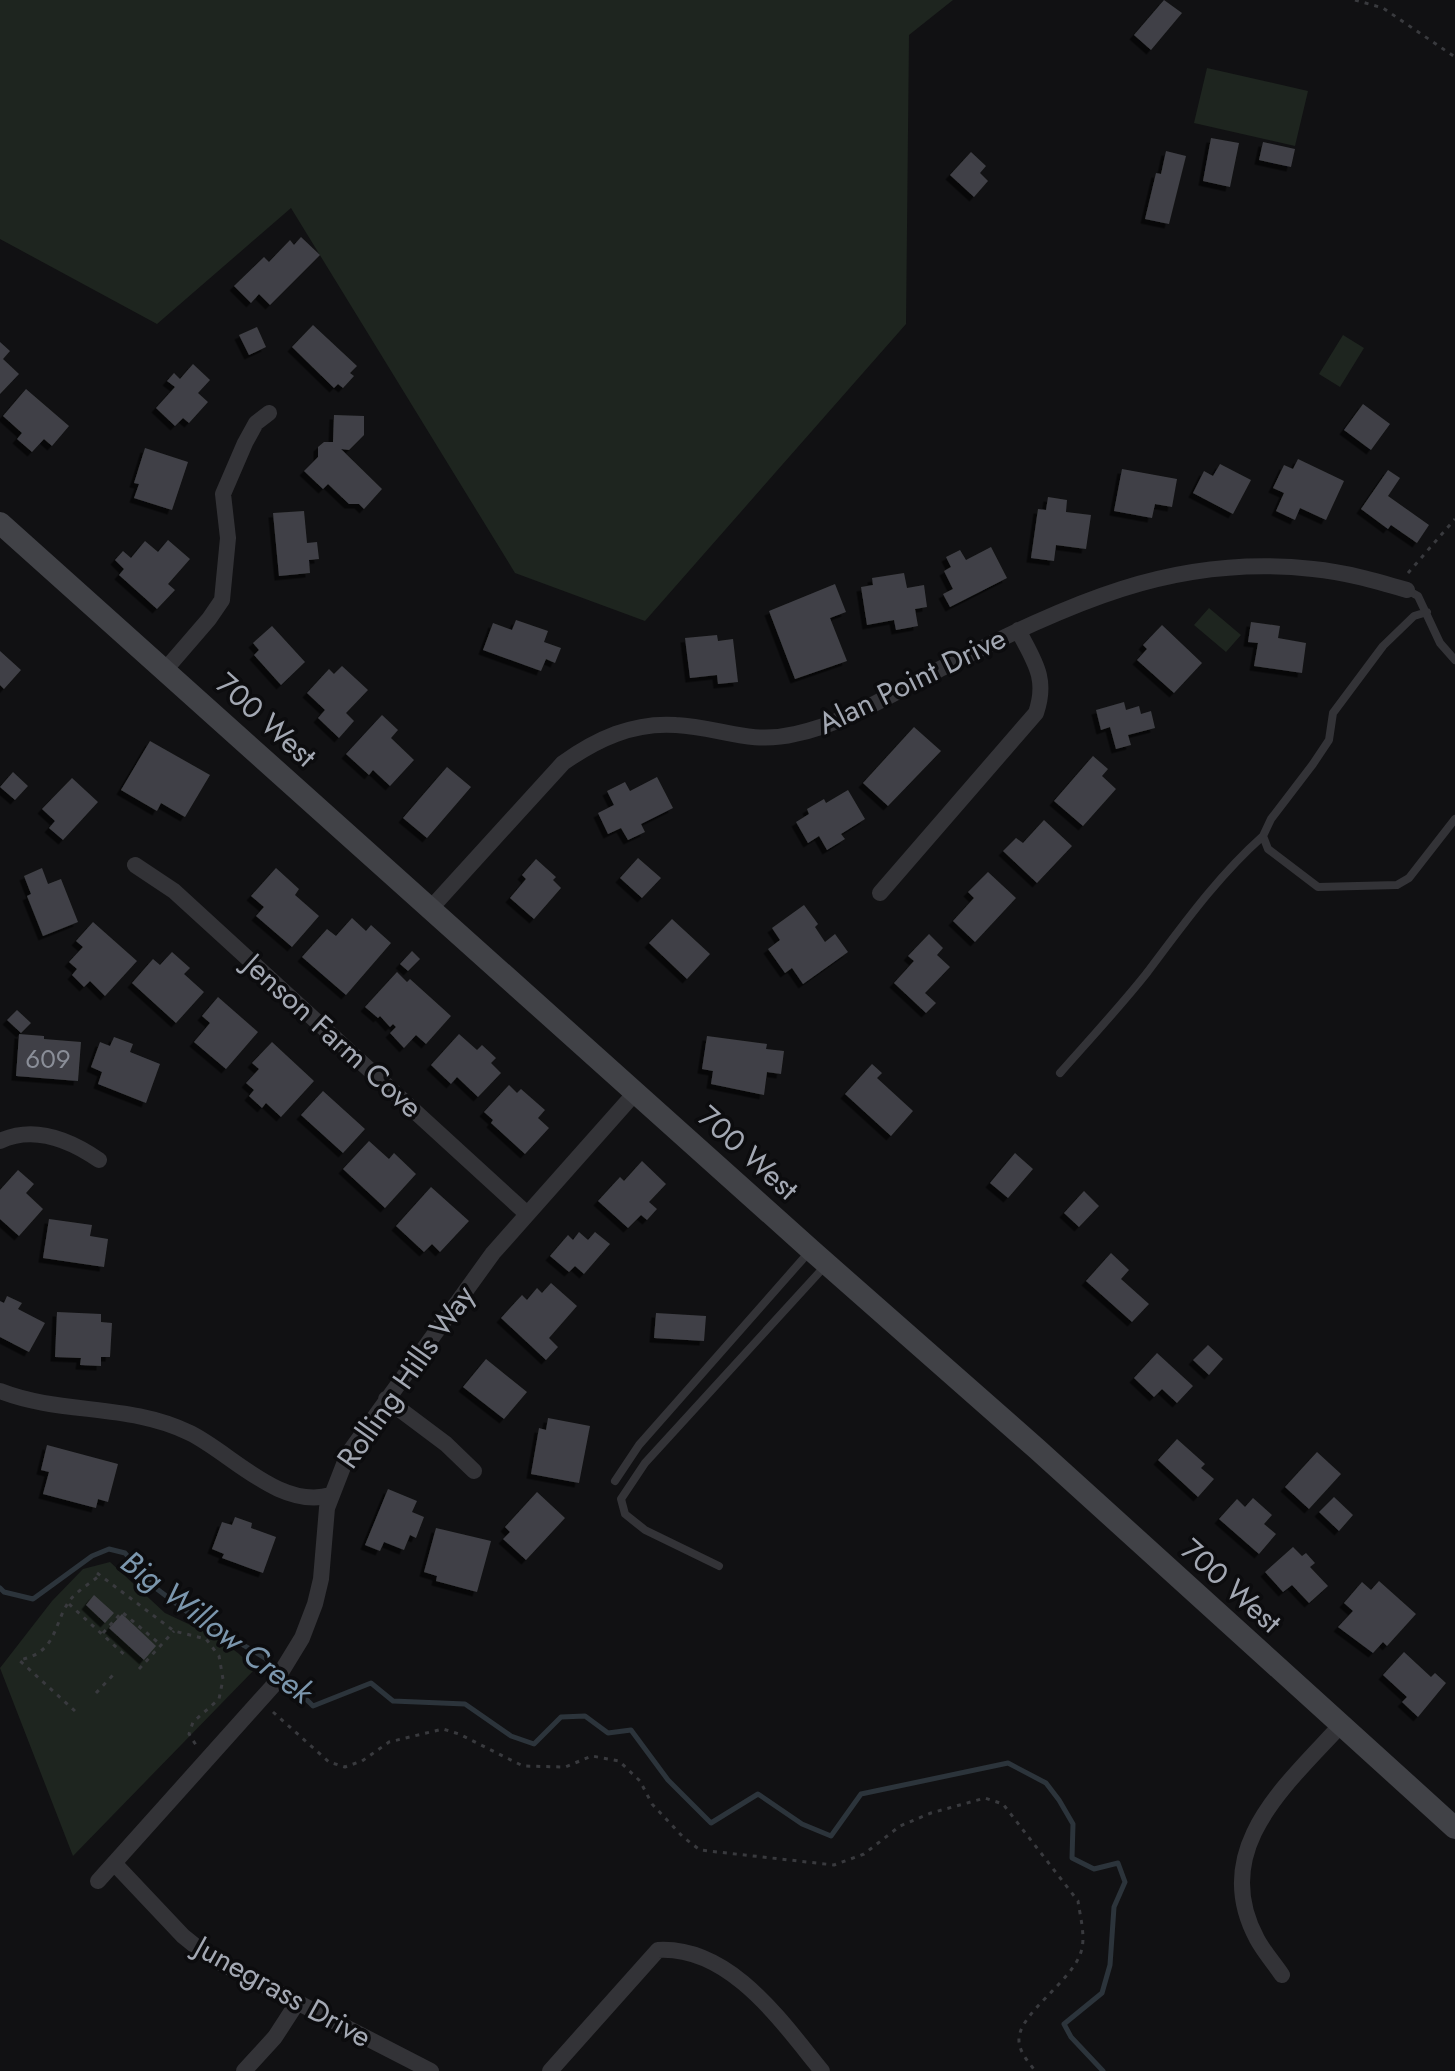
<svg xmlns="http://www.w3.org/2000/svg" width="1455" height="2071" viewBox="0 0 1455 2071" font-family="Jost,sans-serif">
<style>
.green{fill:#1e251f}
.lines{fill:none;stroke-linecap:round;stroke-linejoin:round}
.stream{stroke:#2c343b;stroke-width:5}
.building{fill:#404146;filter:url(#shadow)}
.path{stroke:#393a3e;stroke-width:3;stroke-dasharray:4 6;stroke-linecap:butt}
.lane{stroke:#333337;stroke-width:8}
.street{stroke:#333337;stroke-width:16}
.secondary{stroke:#414247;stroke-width:22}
.labels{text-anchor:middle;stroke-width:7;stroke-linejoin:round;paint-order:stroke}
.number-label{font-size:26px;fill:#8a8e98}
.street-label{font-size:30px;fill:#a3a8b3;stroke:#0c0c0e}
.water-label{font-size:32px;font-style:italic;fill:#7b96ad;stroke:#0c0c0e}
</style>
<defs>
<filter id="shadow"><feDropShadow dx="-4.5" dy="4.5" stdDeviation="0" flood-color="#0009"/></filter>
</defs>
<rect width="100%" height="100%" fill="#111113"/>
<!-- green -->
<path class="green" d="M0 0H953L909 35 906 324 645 621 515 573 291 208 157 324 0 239Z
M1207 68 1308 91 1295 146 1194 123Z
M1343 335 1364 348 1340 387 1319 374Z
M1209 608 1241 635 1226 652 1194 625Z
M110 1562 165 1613 216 1637 238 1653 255 1669 73 1856 0 1668 52 1601 83 1569Z"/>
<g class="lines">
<!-- stream -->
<path class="stream" d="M0 1588 4 1592 33 1599 92 1556 109 1549 125 1553 153 1586 186 1611 265 1658 313 1706 371 1683 393 1701 465 1704 511 1736 534 1744 561 1717 585 1716 608 1733 631 1730 668 1780 711 1823 758 1794 802 1824 831 1836 861 1794 1008 1763 1046 1783 1059 1800 1073 1824 1072 1858 1094 1869 1118 1863 1125 1882 1114 1907 1110 1965 1102 1993 1064 2024 1071 2037 1103 2071"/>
</g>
<!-- building -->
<path class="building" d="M1164 0 1182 13 1151 50 1134 35Z
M1211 138 1239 143 1230 187 1203 181Z
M1263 142 1295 149 1291 167 1259 160Z
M1166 151 1186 156 1169 224 1145 219 1156 173 1161 174Z
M971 152 986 166 980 173 988 181 974 197 950 175Z
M301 237 320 255 270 305 259 294 251 303 234 286 264 257 269 262 290 240 294 245Z
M313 325 357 366 350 373 354 376 343 388 338 384 334 388 292 347Z
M257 327 266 347 249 355 239 335Z
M0 342 10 351 3 359 19 374 0 394Z
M193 364 210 380 198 393 208 402 189 423 183 418 175 426 156 408 175 387 167 381 174 373 180 379Z
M26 389 69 426 52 446 44 439 32 452 17 439 22 433 3 416Z
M1363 404 1390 424 1371 450 1344 430Z
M334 415 364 416V435L349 450 341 449 382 489 364 509 359 504H349L328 484 323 489 304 471 318 457V447L324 442H333Z
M145 448 188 462 172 510 134 498 139 484 134 483Z
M1298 459 1344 481 1326 520 1300 508 1295 520 1276 511 1284 493 1273 488 1284 465 1293 469Z
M1220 464 1251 480 1233 514 1193 493 1204 471 1213 476Z
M1122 469 1177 479 1172 507 1155 504 1152 518 1114 511Z
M1388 470 1400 478 1388 496 1429 525 1417 543 1391 525 1388 529 1361 509Z
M1048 497 1067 500 1066 512 1091 515 1086 549 1056 545 1054 561 1031 558 1038 509 1046 510Z
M304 511 307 543 317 542 319 559 309 560 310 573 279 576 273 513Z
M168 540 190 559 168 584 175 590 157 609 119 575 124 569 115 560 123 551 131 558 145 541 158 552Z
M991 547 1007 578 950 607 943 594 953 589 944 571 951 567 946 557 960 550 966 560Z
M904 573 907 588 924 585 927 607 915 609 918 626 896 630 894 620 867 625 861 587 873 585 872 578Z
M835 584 846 612 830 618 847 661 795 679 769 611Z
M516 620 548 631 544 642 561 648 555 663 546 659 541 671 483 650 493 623 512 630Z
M1251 622 1280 626 1278 638 1306 643 1302 673 1254 666 1258 643 1248 642Z
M1162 625 1202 663 1174 693 1137 660 1147 649 1143 645Z
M272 626 305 662 281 685 254 655 259 650 253 643Z
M717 635 718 641 733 639 738 682 718 684 717 675 690 678 685 638Z
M0 651 21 670 4 689 0 685Z
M342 666 368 690 346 713 354 721 339 738 318 718 325 710 307 693 329 669 334 674Z
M1124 702 1126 710 1139 706 1141 714 1151 711 1155 728 1128 735 1131 745 1116 749 1110 727 1101 730 1096 710Z
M382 715 398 730 391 738 414 760 390 786 373 770 369 775 346 754Z
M914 727 941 751 888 806 863 783Z
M150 741 210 775 185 817 161 803 157 811 121 790Z
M1093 756 1108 769 1102 776 1116 789 1083 826 1054 801Z
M447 767 471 787 427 838 403 818Z
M13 772 28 786 15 800 0 787Z
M657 777 673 808 641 824 645 832 628 840 621 828 608 834 598 813 614 805 607 791 625 782 630 791Z
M72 778 98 802 63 840 49 828 55 821 42 809Z
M848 790 865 819 841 834 845 839 827 850 819 836 808 843 796 822 809 814 807 809 824 799 826 803Z
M1044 820 1072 846 1037 883 1003 851 1016 838 1023 843Z
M638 858 661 878 642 898 620 878Z
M536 859 556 877 553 880 561 888 534 919 510 898 526 879 522 875Z
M42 868 48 884 61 879 78 922 43 936 27 896 31 894 24 876Z
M276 868 299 889 295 895 319 916 292 947 256 916 264 907 251 896Z
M988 872 1016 898 975 942 953 921 974 898 968 892Z
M804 905 818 924 815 927 825 942 835 934 848 952 803 984 792 968 785 973 768 949 780 940 772 928Z
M352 918 366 931 371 925 391 943 346 995 302 957 327 929 336 936Z
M672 919 710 954 687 979 649 943Z
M93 922 137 961 105 996 90 981 84 987 72 975 77 969 69 962 83 947 76 941Z
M929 934 943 948 937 955 950 967 925 993 936 1003 926 1013 894 983 914 961 908 956Z
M412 951 420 959 408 971 400 964Z
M172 952 190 968 184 974 204 992 176 1023 132 983 153 959 160 965Z
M397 972 407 982 410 979 451 1016 426 1044 416 1035 404 1048 390 1033 396 1027 393 1024 390 1027 380 1016 378 1018 365 1007Z
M218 997 258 1032 226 1069 194 1042 210 1023 202 1016Z
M17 1010 31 1023 21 1033 7 1020Z
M19 1034 44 1036V1039L81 1042 78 1081 16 1076Z
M459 1034 477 1050 482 1045 496 1058 491 1063 501 1073 478 1097 457 1077 451 1084 431 1065Z
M707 1036 767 1044 766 1049 784 1051 781 1074 767 1072 764 1095 711 1084 713 1071 702 1069Z
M114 1037 133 1044 130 1052 160 1064 146 1103 98 1084 102 1072 91 1067 100 1042 110 1046Z
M272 1042 314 1081 281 1117 266 1103 262 1108 249 1096 254 1090 246 1083 259 1069 252 1063Z
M872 1064 882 1073 877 1078 913 1111 891 1136 845 1094Z
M509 1085 517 1093 521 1089 545 1110 538 1118 549 1128 525 1154 491 1123 493 1120 484 1112Z
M323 1091 365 1129 343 1153 301 1115Z
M369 1141 389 1159 394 1153 416 1174 385 1208 343 1169Z
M1015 1153 1033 1169 1008 1198 990 1183Z
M642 1161 666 1184 649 1202 657 1209 647 1220 641 1215 628 1228 598 1201 620 1177 624 1181Z
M18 1170 34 1184 26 1193 43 1209 19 1236 0 1219V1190Z
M431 1187 469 1221 440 1252 432 1244 424 1252 396 1226Z
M1084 1191 1099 1206 1079 1227 1064 1213Z
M49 1219 92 1225 90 1236 108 1239 104 1267 43 1258Z
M579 1232 588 1240 595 1232 610 1244 584 1274 575 1266 569 1272 550 1256 568 1235 573 1240Z
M1111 1253 1129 1270 1121 1279 1149 1304 1132 1322 1086 1281Z
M551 1283 577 1306 549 1338 558 1347 546 1360 501 1318 522 1295 527 1300 537 1288 542 1293Z
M7 1296 22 1303 18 1309 45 1323 29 1352 0 1337V1301L4 1303Z
M57 1312 101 1314V1322L112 1323 110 1357H101V1366L80 1365 81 1358 55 1357Z
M656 1313 706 1316 704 1341 654 1338Z
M1208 1345 1223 1359 1209 1375 1193 1360Z
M1157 1353 1193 1386 1177 1403 1162 1389 1154 1397 1134 1378Z
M486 1359 527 1392 504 1419 463 1387Z
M548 1418 590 1426 579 1483 531 1474 539 1428 546 1430Z
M1177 1439 1205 1464 1201 1468 1214 1479 1198 1497 1158 1460Z
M47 1445 118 1464 108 1502 98 1499 96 1508 43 1494 49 1472 41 1470Z
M1317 1452 1341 1474 1309 1509 1285 1487Z
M388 1489 417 1501 412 1512 424 1517 416 1538 410 1535 404 1550 384 1542 380 1551 365 1545Z
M537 1492 565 1518 526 1560 503 1539 510 1532 505 1527Z
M1334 1497 1353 1515 1339 1531 1319 1512Z
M1253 1498 1272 1515 1264 1524 1276 1534 1259 1554 1219 1519 1237 1499 1245 1507Z
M235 1517 252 1523 251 1528 276 1537 263 1573 222 1558 224 1554 212 1549 222 1522 232 1525Z
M436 1528 491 1541 477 1592 436 1581 437 1576 424 1572Z
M1293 1547 1302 1556 1306 1553 1315 1563 1310 1567 1328 1586 1309 1603 1292 1585 1283 1592 1265 1572Z
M1379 1581 1416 1614 1387 1646 1383 1642 1373 1653 1338 1627 1353 1611 1344 1603 1362 1582 1371 1590Z
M94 1595 114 1613 105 1623 86 1605Z
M122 1614 156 1646 144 1660 109 1628Z
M1404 1652 1431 1677 1435 1673 1446 1683 1418 1717 1402 1702 1407 1697 1383 1675Z"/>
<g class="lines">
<!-- path -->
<path class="path" d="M1355 0 1383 8 1455 57
M1408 573 1455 519
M97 1573 174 1631 206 1639 219 1656 223 1679 219 1699 193 1722 189 1734 196 1745
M69 1604 128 1658
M103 1633 122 1612 161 1645
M139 1669 174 1631
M96 1693 114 1674
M75 1711 19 1660C58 1653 53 1623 70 1600 78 1590 91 1583 100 1575
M273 1712 329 1762 345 1767 362 1761 389 1742 443 1729 459 1734 523 1766 565 1767 592 1756 619 1761 640 1781 652 1804 683 1837 700 1850 834 1865 864 1854 900 1826 931 1813 985 1798 1003 1804 1078 1901C1080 1916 1086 1937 1081 1952 1072 1981 1021 2012 1019 2038 1018 2051 1028 2061 1035 2071"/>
<!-- lane -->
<path class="lane" d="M1407 590 1418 596 1440 643 1455 660
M1427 612 1414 616 1383 646 1333 713 1329 740 1313 764 1271 819 1263 836 1268 849 1318 887 1397 885 1409 878 1455 819
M1060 1073C1089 1040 1119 1008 1146 974 1183 925 1217 877 1263 836
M615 1481 639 1445 810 1251
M719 1566 645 1530 625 1514 621 1499 645 1463 826 1265"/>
<!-- street -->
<path class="street" d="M165 670 209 619 222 600 228 538 223 494 245 443 256 423 269 413
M135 865 174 891 526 1213
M880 893 1036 713C1048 678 1034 661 1018 630
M431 908 563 763C597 739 633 722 676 725 719 727 749 745 795 734 848 723 896 691 944 667 1066 606 1171 553 1313 569 1345 572 1376 581 1407 590
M0 1141C34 1125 70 1140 99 1160
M0 1391C61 1415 129 1403 190 1433 231 1453 280 1510 331 1495
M386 1399 446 1444 474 1471
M114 1863 183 1936 209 1957 431 2071
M98 1881 272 1687 302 1638 315 1604 321 1579 327 1508 348 1454 493 1253 635 1093
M1282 1975C1274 1963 1264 1952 1257 1939 1209 1850 1285 1786 1340 1726
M244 2071 275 2037 297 2003
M550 2071 658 1950C730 1946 781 2021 822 2071"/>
<!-- secondary -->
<path class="secondary" d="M0 523 811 1250 1037 1449 1455 1828"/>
</g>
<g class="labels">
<!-- number labels -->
<g class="number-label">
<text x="48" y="1068">609</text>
</g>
<!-- street labels -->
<g class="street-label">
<text transform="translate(912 681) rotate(-26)" y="10">Alan Point Drive</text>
<text transform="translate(266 720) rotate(42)" y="10">700 West</text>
<text transform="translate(333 1036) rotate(42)" y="10">Jenson Farm Cove</text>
<text transform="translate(748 1153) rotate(42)" y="10">700 West</text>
<text transform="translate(406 1377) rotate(-55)" y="10">Rolling Hills Way</text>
<text transform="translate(1231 1586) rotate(42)" y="10">700 West</text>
<text transform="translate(283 1992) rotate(29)" y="10">Junegrass Drive</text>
</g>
<!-- water labels -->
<g class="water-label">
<text transform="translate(217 1627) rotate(37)" y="11">Big Willow Creek</text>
</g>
</g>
</svg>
